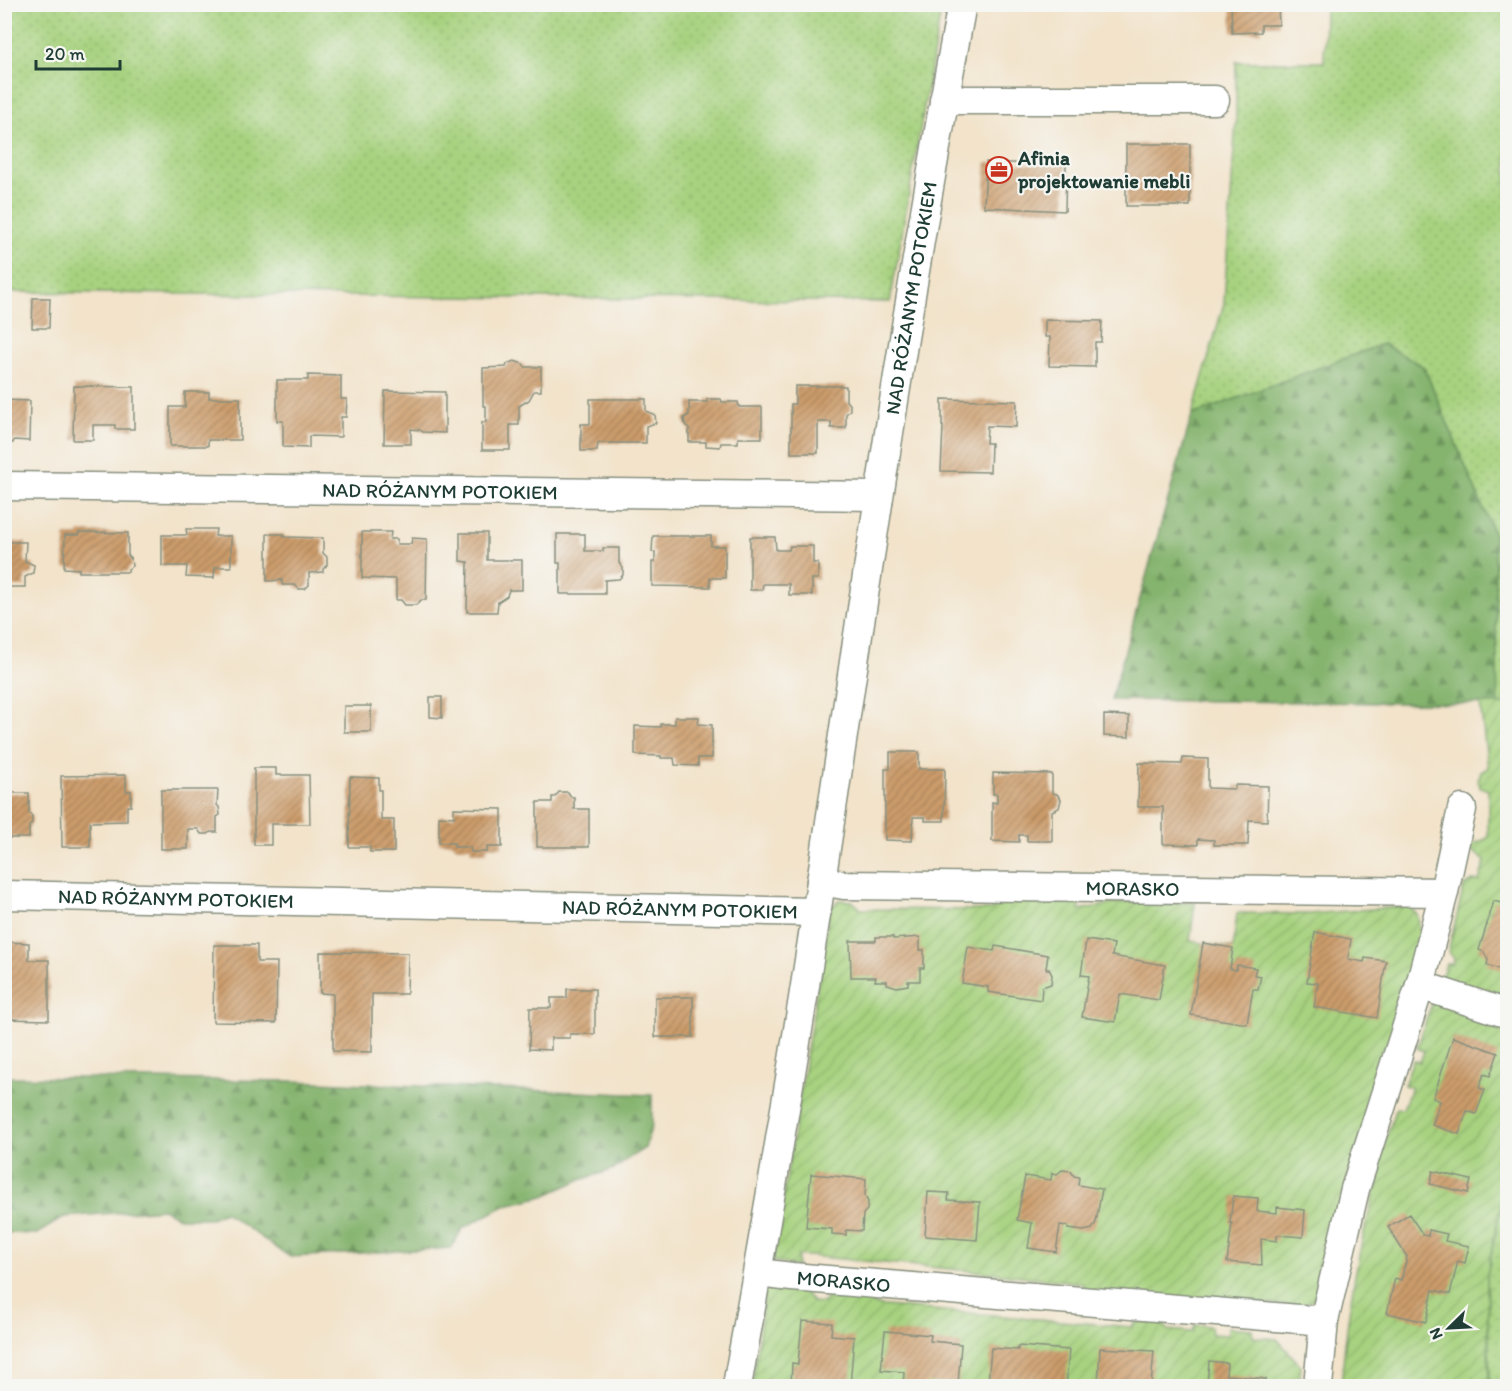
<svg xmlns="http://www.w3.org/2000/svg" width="1512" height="1391" viewBox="0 0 1512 1391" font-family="Itim,sans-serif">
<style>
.grass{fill:url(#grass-dots);stroke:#63885a;stroke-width:1.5}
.forest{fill:url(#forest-firs);stroke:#527851;stroke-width:1.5}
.garden{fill:url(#garden-furrows);stroke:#63885a;stroke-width:1.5}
.building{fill:url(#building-hatch)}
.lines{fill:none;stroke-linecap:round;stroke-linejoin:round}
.minor-casing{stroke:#88907f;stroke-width:31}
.minor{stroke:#fff;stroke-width:28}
.labels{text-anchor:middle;stroke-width:4.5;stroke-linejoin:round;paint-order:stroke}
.poi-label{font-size:20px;font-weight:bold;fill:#1f3d34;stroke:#f6f6f2;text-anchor:start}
.street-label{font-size:20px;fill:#1f3d34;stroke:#f6f6f2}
</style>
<defs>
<pattern id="grass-dots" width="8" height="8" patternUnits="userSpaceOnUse" patternTransform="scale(1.5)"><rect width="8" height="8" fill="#a7d27f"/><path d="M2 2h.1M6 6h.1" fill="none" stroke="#8fb56e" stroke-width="1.8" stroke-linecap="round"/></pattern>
<pattern id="forest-firs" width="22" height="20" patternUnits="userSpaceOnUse" patternTransform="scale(1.5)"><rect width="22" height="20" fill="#85b46e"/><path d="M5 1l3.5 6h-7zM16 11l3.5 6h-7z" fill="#6c945b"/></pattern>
<pattern id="garden-furrows" width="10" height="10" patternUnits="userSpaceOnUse" patternTransform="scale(1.5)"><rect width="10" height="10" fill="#a7d27f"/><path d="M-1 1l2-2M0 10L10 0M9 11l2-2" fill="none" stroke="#8fb56e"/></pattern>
<pattern id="building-hatch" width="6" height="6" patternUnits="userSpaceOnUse" patternTransform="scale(1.5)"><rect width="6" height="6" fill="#cc9c6b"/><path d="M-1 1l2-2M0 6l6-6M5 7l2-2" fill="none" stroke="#a58059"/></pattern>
</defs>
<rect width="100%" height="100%" fill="#f6f6f2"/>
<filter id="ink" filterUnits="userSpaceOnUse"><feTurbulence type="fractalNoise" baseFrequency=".0167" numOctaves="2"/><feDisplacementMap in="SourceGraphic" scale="12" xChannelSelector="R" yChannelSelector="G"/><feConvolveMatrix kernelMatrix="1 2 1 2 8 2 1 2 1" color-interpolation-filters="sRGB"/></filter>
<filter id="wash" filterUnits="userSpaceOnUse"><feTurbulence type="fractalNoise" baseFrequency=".008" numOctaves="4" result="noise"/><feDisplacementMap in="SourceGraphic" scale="24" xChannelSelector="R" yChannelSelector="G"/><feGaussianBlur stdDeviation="1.35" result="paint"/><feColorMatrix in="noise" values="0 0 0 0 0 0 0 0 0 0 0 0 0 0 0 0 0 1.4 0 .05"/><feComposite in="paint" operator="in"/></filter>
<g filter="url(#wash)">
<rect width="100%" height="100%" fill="#f2e3ca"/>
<!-- grass -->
<path class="grass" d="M5 4H942V5L890 302 5 292Z
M1325 5H1507V704H1498L1383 344 1192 415 1224 303 1236 120V62H1324Z
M1507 1174V1386H1490L1487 1275Z"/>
<!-- forest -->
<path class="forest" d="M1383 344 1424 367 1494 534 1498 704 1111 700 1192 415Z
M5 1077 290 1081 652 1095V1125L645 1148 627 1159 617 1168 577 1181 544 1196 506 1205 463 1228 451 1248 290 1257 224 1212 211 1218H180L163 1209 64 1217 37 1234 5 1233Z"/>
<!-- garden -->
<path class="garden" d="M1480 704H1507V1009L1439 983 1446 964H1452L1454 958 1448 952 1464 886 1473 881H1479L1485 861 1470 849 1473 844 1488 838V790L1480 787 1478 781 1481 772 1488 768Z
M839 900 852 901 861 909 992 910 994 901 1080 902 1079 910 1122 902 1195 903 1190 941 1233 948 1237 913 1309 914 1410 906 1418 916 1421 943 1318 1294 1312 1301 1300 1306 1084 1293 1082 1283 994 1273 798 1255 797 1267 773 1261 830 908Z
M1434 997 1507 1020V1172L1487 1275 1489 1386H1341C1347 1314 1358 1239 1382 1170L1377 1167 1396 1108 1403 1109 1411 1087 1404 1085 1413 1060 1420 1062 1424 1051 1417 1048Z
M770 1286 800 1288 813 1302 823 1303 832 1291 873 1294 874 1305 1131 1327 1136 1322H1162L1168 1330 1193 1332 1195 1325 1211 1326 1212 1334 1228 1335V1327L1252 1329 1253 1337 1277 1339 1301 1366 1299 1386H752L765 1290Z"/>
<g id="blocks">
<!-- building -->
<path class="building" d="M1231 4H1278L1279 25H1261V32L1232 33Z
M1126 144H1190V206H1126Z
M986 162 1066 165 1065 211 984 207Z
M33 298H50L49 328H32Z
M1045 320 1102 321 1101 342H1095V367L1049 366 1050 337H1045Z
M514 361 523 364 525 367H541V391H534L529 400 519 406V425H510V450H482V422H486V406H483V368L506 367 507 364Z
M308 375 341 376V399H347L346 417H341V437L309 436V448L283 447V421H277V380H308Z
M74 386 134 387V429H115V425H93V440H73Z
M795 386H846V401L850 404V410L846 414V428H831V422H818V453H791V404H795Z
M385 391 445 392V433L423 432 420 430 411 429V444H384Z
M185 392H209V398H240V440H208V446H170V407H185Z
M590 399H646V411L655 415 656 423 646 426V443H598L597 451H581V424H590Z
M707 399H721L722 402H738L739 407H762V438H738V443H721L720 447 706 446V442H689V428L685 425 684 418 689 415V402H707Z
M942 399 1017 401 1016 427 987 426 986 443H991L990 472 941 471 943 426H942Z
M4 400 30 401 29 441 14 440 13 443H4Z
M186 529H216L215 536H231V567H215L214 578 186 577 187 566H162V535H187Z
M79 532 128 533V555L131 559 132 566 128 569V572H79V569L64 568 65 535H79Z
M362 532H391L390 539H397V544H411L412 538 427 539 426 600H421L416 605H405L401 600H396V579L362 578Z
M460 533H487V560H522V590H509L507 596 498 602 497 612H467L468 562 460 561Z
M267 534H284V537L323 538V553L327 557V565L323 569V572L309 573V585L305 589H299L295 585H282V580L267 581Z
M557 534H585V551H603V548H619V563L623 568V575L619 579 605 580V594H560V563H557Z
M653 536H711V546H725V578H710V587L652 586V562H655V552H652Z
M750 537H775L776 550H789L790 546H813V563H818V579H812V595H789V584H763L762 590H750Z
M4 542H26L25 561 34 565 33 573 25 577V587H4Z
M430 697H442V718L430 717Z
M344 706H371V732H344Z
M1104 715 1129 716V737L1104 736Z
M675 717H699L698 724 712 725V758H698V766L675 765 674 758H661V756L635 755V726L661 727V724H675Z
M890 752H919V769H945L944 821H925V817H913L912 841 885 840V769H890Z
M1183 758 1208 759V788L1235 789V785L1268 786 1267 821 1249 820 1248 845H1214V840L1198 839V845L1163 844V807H1138L1139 763 1182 764Z
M254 768H276V775H309L310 824H271V845H254Z
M993 773 1052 774V793L1057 794 1061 800 1059 808 1052 811V841H1027V835H1019V842L992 841V802L997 803V794H993Z
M126 775V791H131V806H127V821L90 822V847H62L61 776Z
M350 777 379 778V790H381V820H394V852H370V847H349Z
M161 790H218L217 805 219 807 220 815 217 817V832H211L208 834H201L198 829H188V849H161Z
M559 792H568L571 797H574V809H589V847H537V802H552V797H555Z
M4 793H29V813L32 816V823L29 826V838H4Z
M454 808 502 809V847H487V852H471L470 847H454V843H439V816L454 817Z
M1494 901 1508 905V972L1487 965 1488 960 1484 952 1479 950Z
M1315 932 1351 939 1348 959 1364 962 1365 958 1386 961 1377 1018 1314 1007 1318 983 1307 982Z
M876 937H893V939L920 937V950H924V968H920V981H908V985L897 987 887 984V981H875L876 977H851L850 941H876Z
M1086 940 1114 944 1112 956 1165 965 1159 1000 1120 994 1115 1022 1082 1017 1089 976 1081 975Z
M4 942 29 943V960H49V1020L4 1019Z
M1203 943 1233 948 1230 969 1236 970 1237 965 1256 968 1254 975 1261 976 1258 989H1253L1247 1024 1191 1015Z
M214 945H257V962H277L276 1023 213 1022Z
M995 946 1048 955 1046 969H1049L1052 975 1051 984 1042 987 1041 1000 988 992V987L962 983 968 947 994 951Z
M320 952 408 953 407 994H372V1052L333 1051V994L320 993Z
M567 989H595V1034H570V1038H551V1050L529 1049 530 1008H551V998H567Z
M655 997H693V1037H655Z
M1453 1037 1498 1053 1490 1076 1484 1074 1479 1088 1485 1090 1476 1114 1467 1111 1459 1134 1432 1125 1440 1101 1433 1098Z
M1062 1170 1071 1171 1074 1176 1079 1177 1078 1185 1102 1189 1096 1222 1092 1229 1084 1231 1068 1229V1226L1060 1225 1056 1252 1028 1248 1032 1223 1017 1220 1025 1176 1051 1180 1052 1173 1057 1174Z
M1433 1171 1471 1180 1468 1193 1430 1184Z
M811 1174 866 1179 865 1196 868 1202 867 1210 863 1214 862 1231 846 1230V1235L832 1234V1229L806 1227Z
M928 1192 949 1193 948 1200 980 1202 977 1240 925 1236Z
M1233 1196 1258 1198 1257 1211 1277 1213V1207L1305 1210 1303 1237 1277 1235V1241L1261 1239 1262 1265 1227 1262 1232 1223H1230Z
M1409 1214 1423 1235 1428 1236 1429 1230 1447 1234 1445 1241 1469 1246 1465 1263 1458 1261 1450 1294 1433 1290 1426 1322 1387 1313 1395 1278 1401 1280 1407 1257 1388 1227Z
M802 1321 832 1323 831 1335 854 1337 850 1386H791L792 1363 798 1364Z
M885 1331 931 1335 930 1341 961 1344 958 1385 927 1383V1386H903L904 1372 881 1370Z
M1018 1346 1069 1350 1066 1386H1015L988 1383 991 1348 1018 1350Z
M1100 1348 1154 1351 1151 1386H1098Z
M1209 1361 1227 1363 1226 1375 1266 1379V1386H1207Z
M1360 1382 1399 1385V1386H1359Z"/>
</g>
</g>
<g filter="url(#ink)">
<use href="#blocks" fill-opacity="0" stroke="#88907f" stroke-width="1.5"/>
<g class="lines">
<defs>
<g id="minor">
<path d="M944 100H1215"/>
<path id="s1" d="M4 486 878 496"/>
<path id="s2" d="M821 881 844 885 1444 892"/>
<path id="s3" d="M4 895 816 912"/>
<path d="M1420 985 1508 1014"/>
<path id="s4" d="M758 1273 792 1277 1324 1321"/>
<path id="s5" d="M737 1386C765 1230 792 1072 816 915 862 611 905 307 962 4"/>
<path d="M1318 1386 1324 1321 1355 1189 1420 985 1444 892 1462 809"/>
</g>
</defs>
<!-- minor casing -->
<use href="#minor" class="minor-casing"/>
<!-- minor -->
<use href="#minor" class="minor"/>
</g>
</g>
<!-- icons -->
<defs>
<symbol id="office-ring" viewBox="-11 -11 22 22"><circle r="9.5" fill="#f6f6f2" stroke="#c8321e" stroke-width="1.5"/><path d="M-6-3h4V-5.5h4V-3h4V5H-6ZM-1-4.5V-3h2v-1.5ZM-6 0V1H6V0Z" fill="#c8321e"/></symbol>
</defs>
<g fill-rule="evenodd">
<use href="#office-ring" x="984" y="155" width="30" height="30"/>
</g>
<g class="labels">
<!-- poi labels -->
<g class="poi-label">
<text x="1018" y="165">Afinia<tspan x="1018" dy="23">projektowanie mebli</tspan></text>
</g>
<!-- street labels -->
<g class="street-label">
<text dy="7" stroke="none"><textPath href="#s5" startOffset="1102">NAD RÓŻANYM POTOKIEM</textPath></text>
<text dy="7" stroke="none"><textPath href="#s1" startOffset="436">NAD RÓŻANYM POTOKIEM</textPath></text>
<text dy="7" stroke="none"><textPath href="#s2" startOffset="312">MORASKO</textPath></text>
<text dy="7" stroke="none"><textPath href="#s3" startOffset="172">NAD RÓŻANYM POTOKIEM</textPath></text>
<text dy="7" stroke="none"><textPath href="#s3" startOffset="676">NAD RÓŻANYM POTOKIEM</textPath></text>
<text dy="7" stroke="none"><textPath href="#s4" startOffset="86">MORASKO</textPath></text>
</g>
</g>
<!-- margin -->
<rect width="1512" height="1391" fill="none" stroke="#f6f6f2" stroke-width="24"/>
<!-- north arrow -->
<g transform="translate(1449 1328) rotate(246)" stroke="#f6f6f2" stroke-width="4.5" paint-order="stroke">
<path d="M0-4.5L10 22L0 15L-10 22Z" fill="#1f3d34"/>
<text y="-9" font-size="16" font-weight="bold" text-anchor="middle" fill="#1f3d34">N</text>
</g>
<!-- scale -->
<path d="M36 60v9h84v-9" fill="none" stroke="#1f3d34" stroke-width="3"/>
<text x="45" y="60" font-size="18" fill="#1f3d34" stroke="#f6f6f2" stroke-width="4.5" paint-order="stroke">20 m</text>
</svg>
